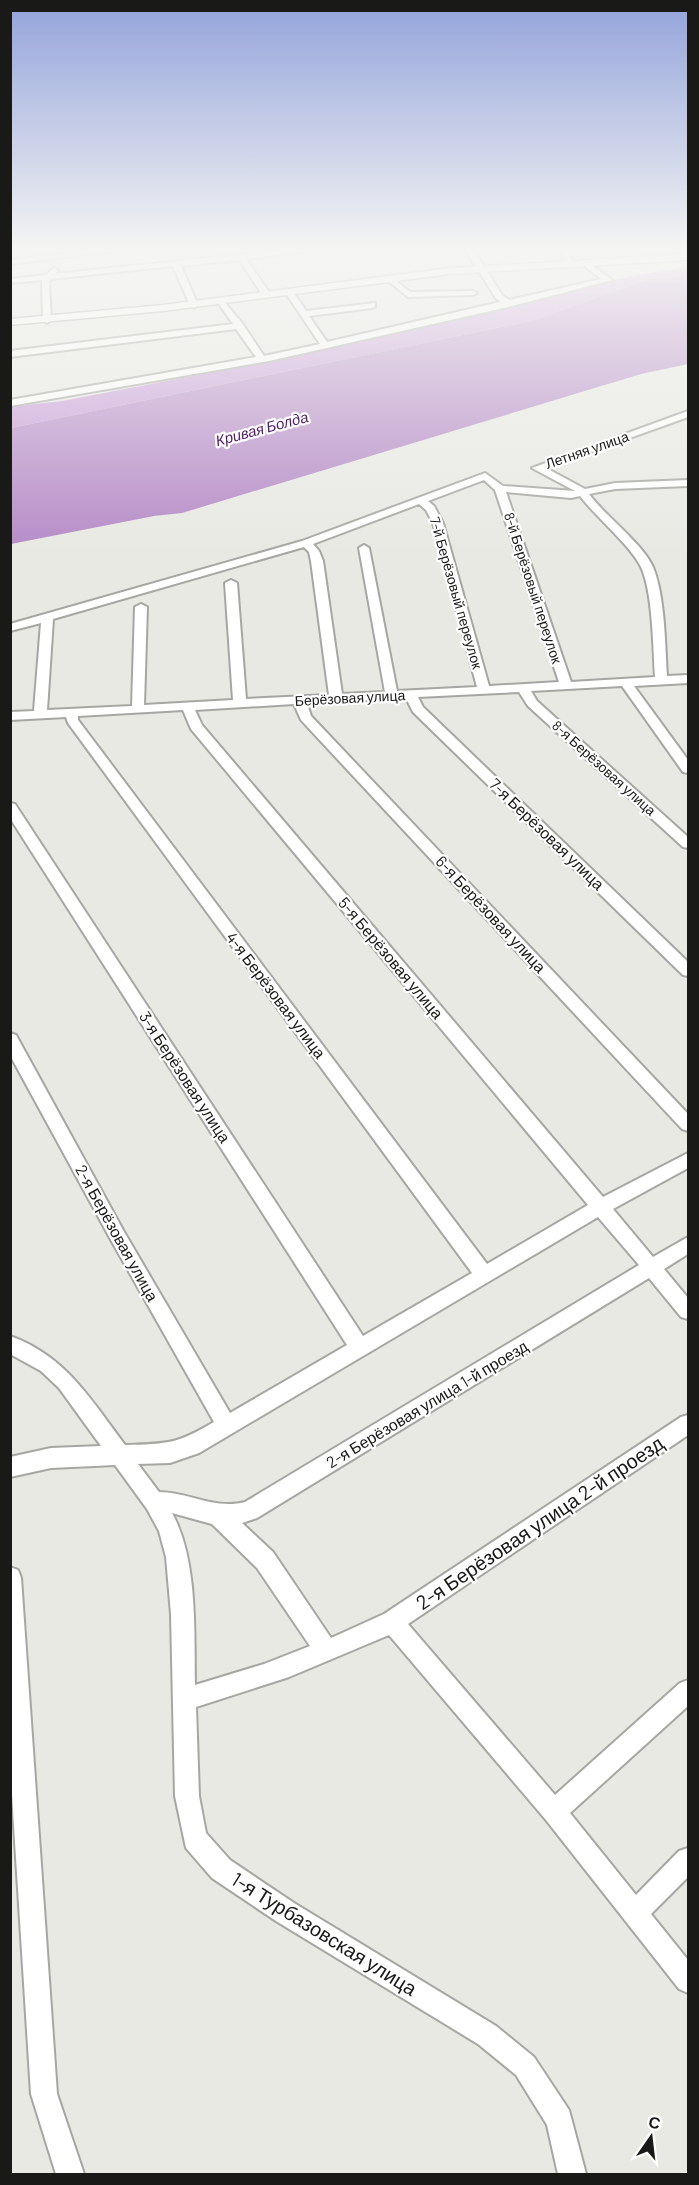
<svg xmlns="http://www.w3.org/2000/svg" width="699" height="2185" viewBox="0 0 699 2185" font-family="Barlow,sans-serif">
<style>
.forest{fill:#c69ad8}
.water{fill:#b58ac7}
.lines{fill:none;stroke-linecap:round;stroke-linejoin:round}
.minor-casing{stroke:#a6a6a2;stroke-width:4}
.major-casing{stroke:#a6a6a2;stroke-width:3}
.minor{fill:#fff;fill-rule:evenodd}
.major{fill:#fff;fill-rule:evenodd}
.labels{text-anchor:middle;stroke-width:4.5;stroke-linejoin:round;paint-order:stroke}
.far-street-label{font-size:14px;fill:#191917;stroke:#fff}
.far-water-label{font-size:15px;font-style:italic;fill:#56206a;stroke:#fff}
.street-label{font-size:16px;fill:#191917;stroke:#fff}
.near-street-label{font-size:20px;fill:#191917;stroke:#fff}
</style>
<rect width="100%" height="100%" fill="#e9e9e4"/>
<!-- forest -->
<path class="forest" d="M688 267V276L649 279 531 321 11 428 10 407 62 401 261 363 394 334 622 278Z"/>
<!-- water -->
<path class="water" d="M688 276V364L641 374 182 513 154 516 11 544V428L531 321 649 279Z"/>
<g class="lines">
<defs>
<path id="minor" d="M104 249H130L10 264V260Z
M294 249H321L246 259 271 295 267 297H264L239 260 181 266 198 305 194 308 190 305 173 266 51 279 49 282 51 320 47 323 43 320 42 280 10 283V279L46 275 54 268 58 270 55 274Z
M465 249H473L502 295 509 300 601 279 582 264V260H585L612 280 508 307 269 361 10 406V400L256 357 236 329 10 357V351L233 324 217 301 221 298 242 323 264 356 320 344 285 292 289 290H292L306 311 375 303V307L372 308 309 316 327 342 500 302 495 297Z
M559 249H567L574 264H568Z
M391 277 410 292 473 291 477 293 473 295 408 297 388 281 387 279Z
M688 411V417L546 468 585 489 615 483 688 480V486L615 489 589 494C606 517 643 544 653 567 665 597 665 644 667 676L688 675V683L634 686 688 760V773L683 772 622 686 531 691 537 701 688 837V848L683 847 528 706 519 692 418 697 423 707 688 962V976L683 975 413 712 406 698 307 704 311 716 688 1114V1131L682 1129 301 720 294 704 195 710 202 725 603 1197 688 1153V1168L613 1209 653 1257 688 1237V1254L664 1269 688 1298V1319L681 1317 649 1278 257 1518 242 1523 273 1552 331 1638 384 1614 681 1417 688 1415V1435L408 1624 555 1795 680 1683 688 1680V1706L570 1813 636 1895 679 1851 688 1848V1877L651 1914 688 1960V1993L679 1989 546 1820 389 1635 289 1677 196 1707 199 1796 206 1833 230 1860 294 1903 496 2026 534 2057 569 2110 586 2174H558L547 2125 516 2075 478 2044 276 1921 212 1878 186 1848 175 1796 171 1614 166 1557 159 1531 147 1509 115 1465 51 1468 10 1477V1457L51 1448 101 1446 59 1388 41 1371 10 1354V1336C66 1356 91 1400 125 1445 167 1444 177 1444 214 1422L111 1240 10 1055V1033L16 1035 123 1230 230 1413 347 1345 10 818V803L15 804 363 1336 472 1273 68 723 66 717 10 720V712L34 711 41 623 10 631V624L302 541 485 473 503 486 575 491 532 468ZM484 480 495 490 559 682 489 686 443 523 434 506 428 501ZM506 492 571 498 580 496C596 517 631 546 641 567 653 593 653 648 655 677L571 682ZM419 504 426 510 433 523 477 687 397 691 369 548 364 545 359 548 385 692 342 694 323 561 319 551 313 544ZM304 547 309 552 311 561 329 695 246 699 237 583 231 580 225 583 233 700 144 705 147 607 141 604 135 607 132 706 47 710 53 619ZM183 710 191 729 588 1205 487 1264 78 720V716ZM598 1217 639 1265 245 1502C214 1510 189 1492 159 1492L138 1464 170 1463 199 1453ZM172 1513 212 1524 257 1568 310 1646 264 1664 195 1685C194 1632 198 1560 172 1513Z
M10 1567 18 1570 21 1578 57 2094 84 2174H56L31 2094 10 1763Z"/>
<path id="major" d="M688 254V260L451 274 163 311 10 325V319L163 305 451 268Z"/>
</defs>
<!-- minor casing -->
<use href="#minor" class="minor-casing"/>
<!-- major casing -->
<use href="#major" class="major-casing"/>
<!-- minor -->
<use href="#minor" class="minor"/>
<!-- major -->
<use href="#major" class="major"/>
</g>
<!-- sky -->
<linearGradient id="sky" x2="0" y2="1"><stop stop-color="#93a3db"/><stop offset="0.45" stop-color="#f5f5f3"/><stop offset="1" stop-color="#f5f5f3" stop-opacity="0"/></linearGradient>
<rect width="699" height="555" fill="url(#sky)"/>
<g class="labels">
<!-- far-street labels -->
<g class="far-street-label">
<text transform="translate(587 450) rotate(-19)" y="5">Летняя улица</text>
<text transform="translate(533 588) rotate(72)" y="5">8-й Берёзовый переулок</text>
<text transform="translate(456 593) rotate(74)" y="5">7-й Берёзовый переулок</text>
<text transform="translate(350 698) rotate(-3)" y="5">Берёзовая улица</text>
<text transform="translate(604 768) rotate(42)" y="5">8-я Берёзовая улица</text>
</g>
<!-- far-water labels -->
<g class="far-water-label">
<text transform="translate(262 429) rotate(-15)" y="5">Кривая Болда</text>
</g>
<!-- street labels -->
<g class="street-label">
<text transform="translate(547 834) rotate(44)" y="6">7-я Берёзовая улица</text>
<text transform="translate(491 914) rotate(47)" y="6">6-я Берёзовая улица</text>
<text transform="translate(391 958) rotate(50)" y="6">5-я Берёзовая улица</text>
<text transform="translate(276 995) rotate(53)" y="6">4-я Берёзовая улица</text>
<text transform="translate(185 1077) rotate(57)" y="6">3-я Берёзовая улица</text>
<text transform="translate(117 1233) rotate(61)" y="6">2-я Берёзовая улица</text>
<text transform="translate(427 1404) rotate(-31)" y="6">2-я Берёзовая улица 1-й проезд</text>
</g>
<!-- near-street labels -->
<g class="near-street-label">
<text transform="translate(540 1523) rotate(-34)" y="7">2-я Берёзовая улица 2-й проезд</text>
<text transform="translate(324 1934) rotate(32)" y="7">1-я Турбазовская улица</text>
</g>
</g>
<!-- border -->
<rect width="699" height="2185" fill="none" stroke="#191917" stroke-width="24"/>
<!-- north arrow -->
<g transform="translate(651 2137) rotate(14)" stroke="#ffffff" stroke-width="4.5" paint-order="stroke">
<path d="M0-4.5L10 22L0 15L-10 22Z" fill="#191917"/>
<text y="-9" font-size="16" font-weight="bold" text-anchor="middle" fill="#191917">С</text>
</g>
</svg>
